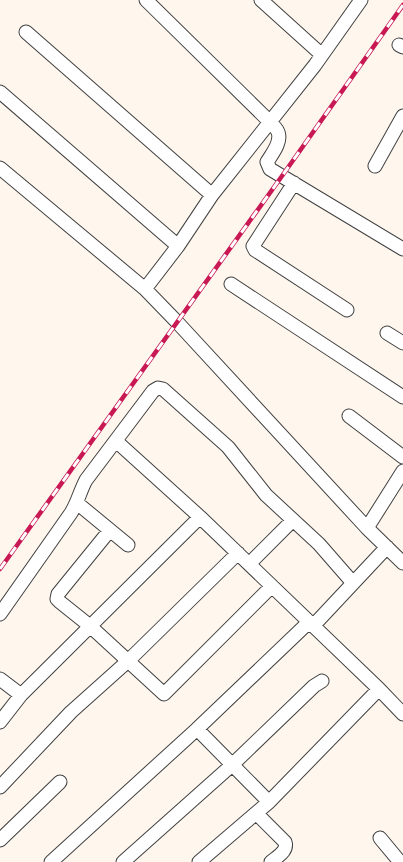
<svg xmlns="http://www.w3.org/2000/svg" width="403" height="862" viewBox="0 0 403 862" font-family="'Libre Baskerville',serif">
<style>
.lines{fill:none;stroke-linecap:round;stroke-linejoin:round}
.minor-casing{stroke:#404040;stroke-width:15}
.minor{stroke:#fff;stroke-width:13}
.rail-casing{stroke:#c91954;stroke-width:4.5}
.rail{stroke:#fff;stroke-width:3;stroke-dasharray:9;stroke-linecap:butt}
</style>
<rect width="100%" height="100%" fill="#fff6ed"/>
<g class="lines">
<defs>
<path id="minor" d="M146 0 270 122C273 125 277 129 278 132 282 142 272 154 267 162L270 169 403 249
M261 0 322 55
M26 32 212 195
M399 45 403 47
M0 92 178 246
M375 166 403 116
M0 168 145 289 178 246 212 195 315 65 361 0
M294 183 253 246 255 250 347 310
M231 284 403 397
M145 289 177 322 367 528 403 563
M387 333 403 343
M349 416 403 457
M116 441 200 517 379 689 403 714
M77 503 128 545
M367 528 403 471
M110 530 58 594 57 599 60 602 90 626 164 694 272 586
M249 564 293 520
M0 614 71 513C78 502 80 491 86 480L153 391 158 388 163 389 228 447 266 495 319 544 353 583
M313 626 387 547
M0 679 21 695
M0 722 21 695 200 517
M197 729 269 802
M0 787 71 712 128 661 238 553
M256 813 285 842C288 851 278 856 271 862
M380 838 400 862
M0 840 60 782
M51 862 197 729 309 622
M123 862 232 765 314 686 322 681
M199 862 269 802 379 689"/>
</defs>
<!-- minor casing -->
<use href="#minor" class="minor-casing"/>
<!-- minor -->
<use href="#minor" class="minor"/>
<defs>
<path id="rail" d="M0 569 282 176 403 5"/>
</defs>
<!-- rail casing -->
<use href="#rail" class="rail-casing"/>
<!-- rail -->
<use href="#rail" class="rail"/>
</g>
</svg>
